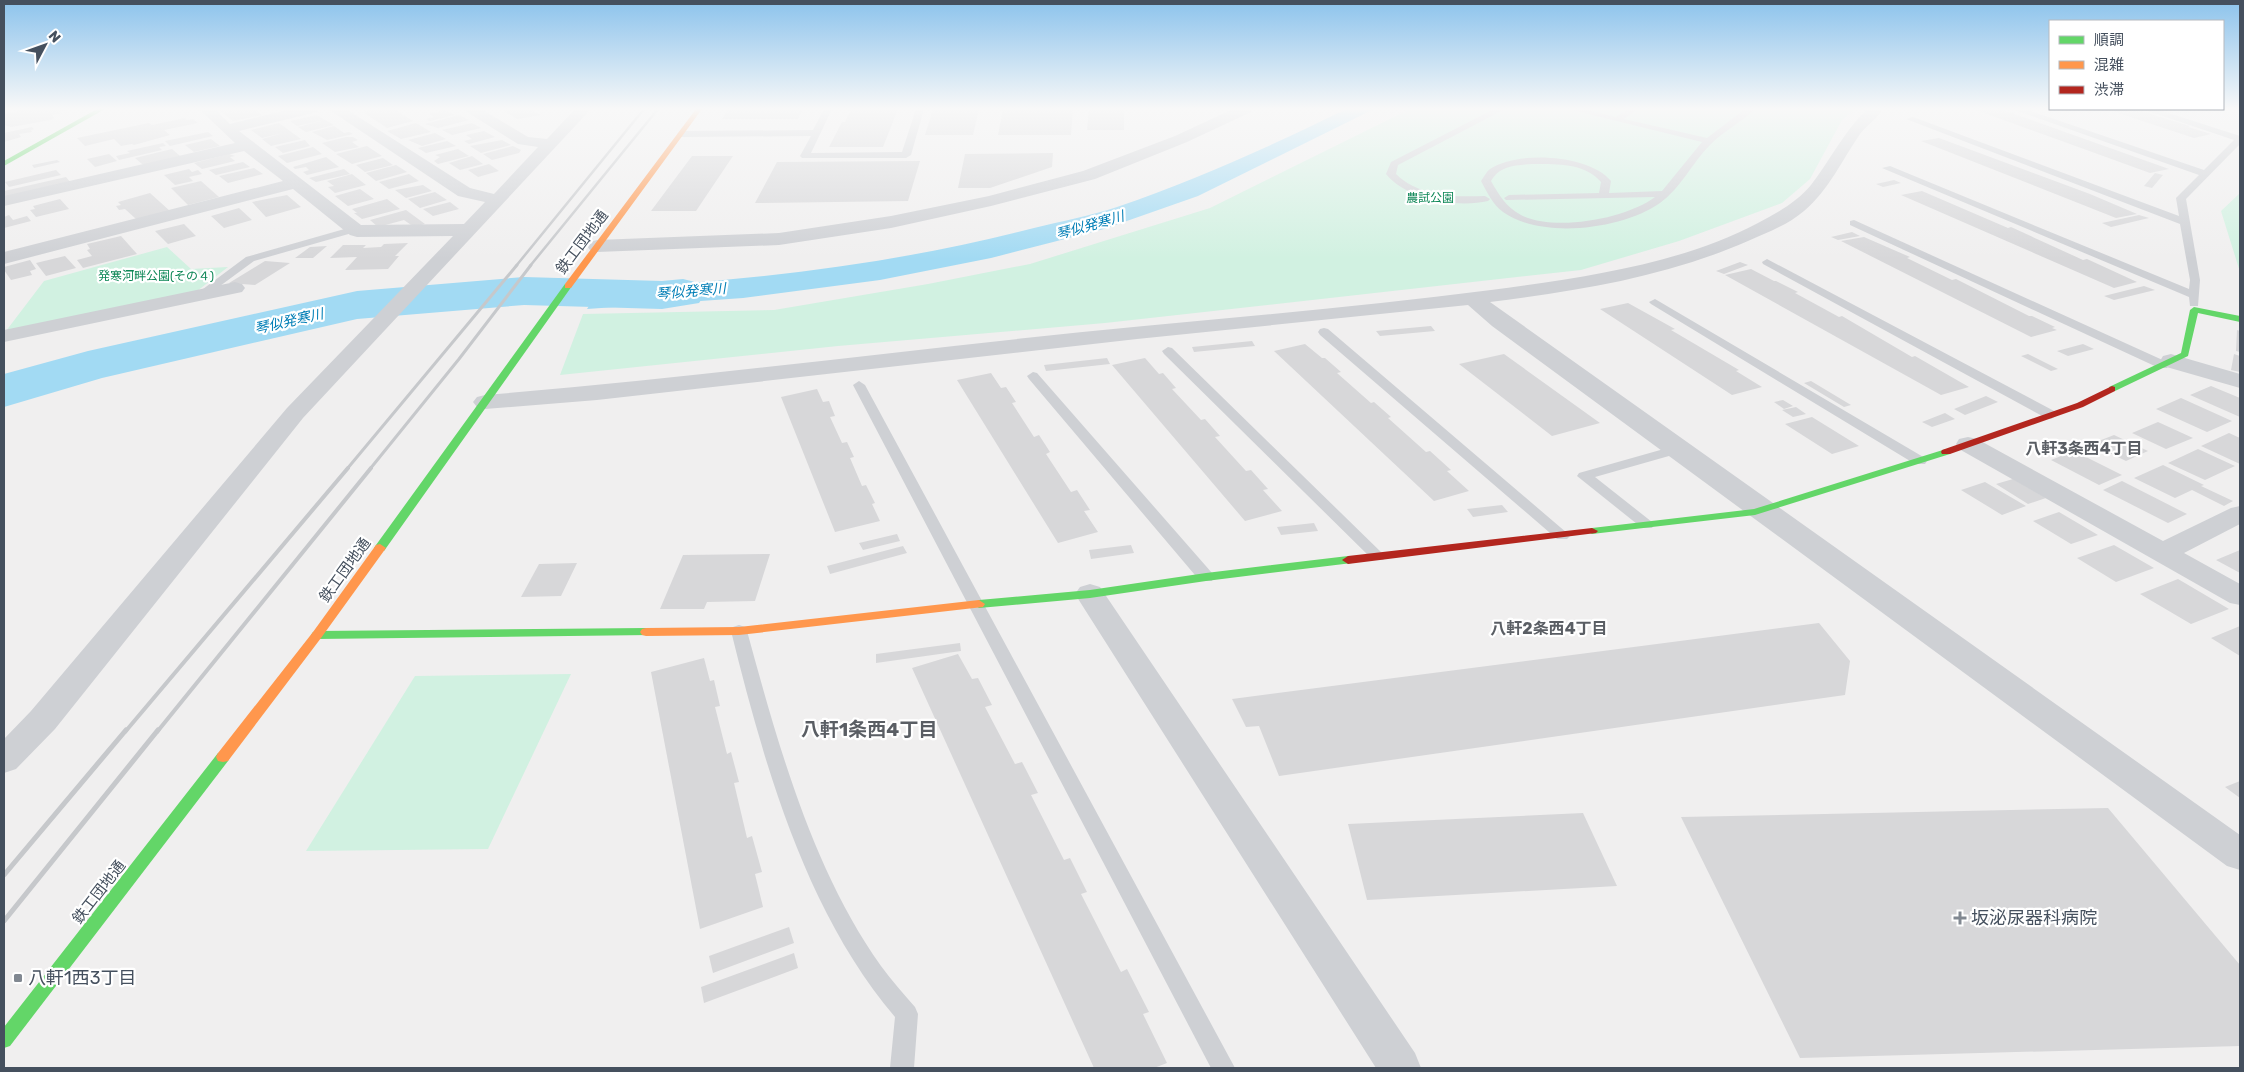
<svg xmlns="http://www.w3.org/2000/svg" width="2244" height="1072" viewBox="0 0 2244 1072" font-family="Rubik,'Noto Sans JP',sans-serif">
<style>
.green{fill:#d1f1e1}
.water{fill:#a2daf3}
.lines{fill:none;stroke-linecap:round;stroke-linejoin:round}
.river{fill:#a2daf3;fill-rule:evenodd}
.building{fill:#d7d7d9}
.lane{fill:#ced0d4;fill-rule:evenodd}
.street{fill:#ced0d4;fill-rule:evenodd}
.fast{fill:#63d668;fill-rule:evenodd}
.slow{fill:#ff974d;fill-rule:evenodd}
.jam{fill:#b3261e;fill-rule:evenodd}
.rail-far3{stroke:#c6c8cb;stroke-width:2.5}
.rail-far2{stroke:#c6c8cb;stroke-width:3}
.rail-far1{stroke:#c6c8cb;stroke-width:4}
.rail{stroke:#c6c8cb;stroke-width:5}
.poi-dot{fill:#818891;stroke:#fff;stroke-width:2}
.labels{text-anchor:middle;stroke-width:4.5;stroke-linejoin:round;paint-order:stroke}
.far-park-label{font-size:12px;fill:#0d8756;stroke:#fff}
.far-water-label{font-size:14px;font-style:italic;fill:#007eb6;stroke:#fff}
.street-label{font-size:15px;fill:#45505e;stroke:#fff}
.neighbourhood-label{font-size:16px;font-weight:bold;fill:#5a5e64;stroke:#fff}
.near-poi-label{font-size:18px;fill:#45505e;stroke:#fff;text-anchor:start}
.near-neighbourhood-label{font-size:19px;font-weight:bold;fill:#5a5e64;stroke:#fff}
</style>
<rect width="100%" height="100%" fill="#f0efef"/>
<!-- green -->
<path class="green" d="M1410 109H1856L1842 120 1810 179 1782 203 1679 241 1581 270 1105 323 838 346 560 375 583 314 774 310 928 284 1030 264 1210 208Z
M2240 193V272L2221 211Z
M167 247 191 269 228 267 192 295 6 331 44 281Z
M571 674 488 849 306 851 415 676Z"/>
<!-- water -->
<path class="water" d="M1346 109H1374L1198 196 1104 229 991 258 880 280 743 298 587 309 600 289C746 281 892 265 1034 228 1062 221 1090 216 1117 207 1195 180 1272 146 1346 109Z"/>
<g class="lines">
<!-- river -->
<path class="river" d="M524 277 662 281 683 279 699 283 706 293 699 303 662 309 524 305 357 319 102 378 4 407V374L88 351 357 291Z"/>
</g>
<!-- building -->
<path class="building" d="M28 109H66V110L61 111 62 113 52 115 54 118 51 120 11 127 4 125V114Z
M218 109H255L262 115 233 121Z
M374 109H394L413 121 387 128 363 112Z
M512 109H530L541 115 517 119 504 111Z
M729 109H803L798 119H722Z
M851 109H898L883 147H829L842 122H845Z
M933 109H979L973 135H925Z
M1003 109H1073L1071 135H998Z
M1089 109H1124V130H1087Z
M1973 109 2003 110 2169 169 2150 173Z
M2134 109 2190 126 2188 127 2211 134 2194 138 2109 110Z
M445 110 455 115 430 121 425 119 434 117 429 114Z
M317 115 325 120 297 126 290 121Z
M459 115 469 120 438 128 425 124Z
M185 118 187 120 193 119 198 123 164 130 170 135 134 145 132 144 121 146 114 139 85 146 77 138 149 123 152 125Z
M325 120 334 125 306 132 298 127Z
M279 123 301 139 271 146 262 139 283 133 262 138 251 130Z
M416 123 431 132 401 139 387 131Z
M472 123 481 128 452 135 442 130Z
M334 126 344 133 349 132 353 134 327 140 312 132Z
M32 127 34 129 31 130 32 132 19 134 21 137 4 142V133Z
M484 131 495 137 469 144 464 141 472 139 466 135Z
M208 132 213 136 170 146 165 141Z
M435 133 446 139 422 146 408 140Z
M346 137H353L358 140 352 142 359 147 335 152 322 143Z
M1939 138 2090 194 2137 214 2116 218 1921 141Z
M211 139 220 146 194 152 185 145Z
M305 140 310 146 283 153 275 147Z
M502 140 511 145 481 153 470 146Z
M447 141 456 146 426 153 418 148Z
M163 143 166 146 159 147 162 150 119 160 116 156 130 153 127 151Z
M367 146 382 156 352 164 336 154Z
M513 146 521 150 519 153 492 160 483 154Z
M313 147 322 154 287 163 278 156Z
M172 149 180 156 146 165 142 164 135 158Z
M458 149 469 156 438 164 434 161 440 157 435 155Z
M1053 153 1052 167 990 188H958L965 154Z
M109 154 117 161 95 167 87 159Z
M229 154 235 156 230 157 235 161 202 169 194 163Z
M472 156 483 164 460 170 449 163Z
M692 156H733L696 211H651Z
M326 157 339 167 307 175 303 172 309 170 306 167 295 169 293 167Z
M383 158 393 165 365 172 356 165Z
M57 160 60 162 34 168 32 165Z
M920 161 908 201 755 203 777 162Z
M243 162 250 167 216 175 209 170Z
M489 164 499 171 478 177 468 170Z
M396 165 407 172 376 181 366 173Z
M254 168 263 174 228 183 219 176Z
M189 169 192 172 198 170 202 174 189 177 193 181 175 185 164 175Z
M344 169 350 174 316 182 309 178Z
M56 170 61 175 9 187 5 182Z
M2155 173 2163 175 2152 188 2144 186Z
M352 174 366 185 335 193 328 187 334 186 327 181Z
M409 174 419 181 389 189 379 182Z
M66 177 71 183 4 198V191Z
M1894 180 1901 183 1883 187 1876 184Z
M201 181 219 197 188 205 171 188Z
M423 185 432 191 406 198 395 190Z
M360 189 374 199 348 206 335 196Z
M1922 191 2008 228 2011 227 2083 260 2087 259 2137 282 2114 288 1901 195Z
M435 192 447 200 420 208 408 199Z
M150 193 170 211 136 219 125 209 119 210 116 206 121 205 118 202Z
M287 195 301 207 266 217 252 202Z
M60 199 69 209 36 217 30 210 35 209 33 206Z
M387 199 400 209 362 219 354 213H357L352 209Z
M450 202 459 209 433 216 423 209Z
M239 208 252 220 224 228 211 216Z
M406 210 425 224 414 227 404 220 378 227 370 220Z
M9 215 13 220 27 216 31 221 4 228V217Z
M2139 215 2149 218 2111 227 2102 223Z
M184 224 196 236 168 244 155 231Z
M1852 232 1860 236 1838 240 1831 237Z
M121 236 137 254 83 268 77 260 92 256 87 250 90 249 87 244Z
M1864 237 1910 257 1907 258 1952 280 1956 279 2029 316H2032L2055 327 2052 328 2057 330 2031 337 1841 241Z
M408 243 395 256H399L388 269 345 270 357 257 330 258 343 245H366L363 248 381 247 384 244Z
M327 246 313 258H295L310 247Z
M65 256 76 268 46 276 36 263Z
M30 260 36 269 30 271 32 275 11 280 4 270V267Z
M265 261 290 263 255 285 229 283Z
M1740 262 1748 265 1724 274 1716 271Z
M1751 269 1774 281H1776L1798 292 1795 293 1839 317 1842 316 1912 357 1915 356 1969 387 1941 395 1725 275Z
M2144 286 2155 290 2114 300 2104 296Z
M1628 303 1675 329 1671 330 1739 370 1736 371 1762 387 1732 395 1600 309Z
M1431 326 1435 331 1380 336 1376 331Z
M2237 330 2240 331V352L2236 351Z
M1252 341 1255 346 1194 352 1192 347Z
M1305 344 1322 358H1325L1341 372 1337 373 1371 403 1374 402 1391 417 1388 418 1426 452 1430 451 1451 470 1447 471 1469 491 1434 501 1274 351Z
M2083 344 2094 349 2068 356 2057 351Z
M1504 354 1600 423 1552 436 1459 364Z
M2028 354 2058 369 2051 371 2021 356Z
M2234 354 2240 356V372L2231 370Z
M1107 358 1110 364 1046 371 1044 365Z
M1145 358 1159 374 1163 373 1176 388 1172 389 1201 420 1205 419 1220 436 1215 437 1246 471 1251 470 1268 489 1263 490 1282 511 1245 521 1112 365Z
M991 373 1001 388 1006 387 1016 402 1012 403 1034 437 1039 435 1050 452 1046 454 1071 492 1077 490 1090 510 1084 511 1098 532 1058 543 957 380Z
M1811 381 1851 405 1844 407 1804 383Z
M2211 386 2240 398V417L2190 395Z
M817 389 823 402 829 401 835 416 830 417 842 443 847 442 854 457 850 458 862 486 866 485 875 503 872 504 880 521 835 532 781 397Z
M1986 396 1998 402 1965 415 1954 409Z
M2181 398 2232 421 2207 432 2156 409Z
M1783 400 1793 406 1784 409 1774 402Z
M1796 407 1806 414 1793 417 1782 410Z
M1945 413 1955 419 1932 427 1922 422Z
M1812 417 1859 446 1832 454 1785 424Z
M2158 422 2193 438 2166 449 2132 433Z
M2229 433 2240 438V464L2201 446Z
M2114 435 2148 451 2126 461 2091 444Z
M2198 449 2235 466 2205 480 2168 463Z
M2074 451 2122 475 2099 485 2051 460Z
M2163 465 2204 485 2201 486 2233 501 2224 506 2192 490 2175 498 2134 478Z
M2013 479 2046 498 2028 504 1996 484Z
M2122 481 2187 514 2168 523 2103 490Z
M1985 482 2026 506 2002 515 1961 490Z
M1502 505 1508 512 1473 517 1467 509Z
M2059 512 2098 535 2071 544 2033 521Z
M1314 523 1318 531 1281 535 1277 527Z
M897 534 900 541 863 550 859 543Z
M1131 545 1134 553 1091 559 1089 550Z
M2114 545 2154 568 2116 582 2077 558Z
M903 546 907 553 830 574 827 566Z
M2240 550V573L2216 560Z
M770 554 755 601 707 602 704 609H660L683 555Z
M577 563 561 596 521 597 539 564Z
M2178 579 2229 609 2191 624 2140 594Z
M1819 623 1850 661 1845 695 1279 776 1259 726 1246 727 1232 699Z
M2240 626V656L2211 638Z
M960 643 961 651 876 663V654Z
M958 654 972 679 978 678 992 705 985 707 1015 764 1022 762 1038 793 1031 795 1064 860 1070 858 1087 892 1081 894 1121 972 1127 969 1149 1012 1143 1014 1167 1063 1154 1068H1094L912 668Z
M704 658 710 681 714 680 720 706 715 707 727 754 731 752 739 782 734 783 747 838 752 836 762 872 755 874 763 907 700 929 651 672Z
M2240 781V798L2225 787Z
M2108 808 2240 965V1046L1800 1058 1681 817Z
M1583 813 1617 886 1367 900 1348 824Z
M789 927 794 943 713 973 709 956Z
M794 953 798 968 704 1003 701 987Z"/>
<g class="lines">
<!-- lane -->
<path class="lane" d="M824 109H832L811 153 902 152 916 109H924L911 155 906 158H802L800 156 811 136 681 137 677 134 681 131 813 130Z
M1494 109H1505L1398 165 1396 174C1420 197 1453 197 1485 196L1490 199 1488 201C1458 208 1407 200 1386 174L1391 162Z
M1568 109H1584L1616 117 1628 109H1638L1624 119 1707 138 1745 109H1755C1741 123 1723 131 1710 145 1692 163 1681 188 1660 203 1623 229 1542 240 1503 212 1493 205 1487 192 1481 181 1484 177 1486 172 1490 169 1518 150 1590 155 1611 181L1609 193 1662 191 1702 142ZM1533 164C1557 164 1585 163 1601 182L1599 193 1509 195 1504 198 1506 200 1655 197C1626 219 1554 232 1521 215 1506 207 1499 195 1491 181 1500 165 1517 165 1533 164Z
M2012 109H2025L2204 170 2234 140 2142 109H2156L2240 136V144L2186 199 2200 280 2198 306H2190L2189 297 1882 168 1890 166 2189 289 2190 280 2180 224 1906 119 1913 117 2179 216 2176 198 2199 175Z
M1854 220 2167 362 2169 365 2167 368H2159L1850 225V221Z
M355 226 360 229 359 231 254 261 205 297 201 298 195 295 246 257Z
M1767 259 2056 412 2058 415 2051 419 2046 418 1763 264 1762 262Z
M1655 299 1925 458 1927 461 1925 464H1915L1651 304 1649 302Z
M1324 328 1328 329 1567 533 1570 536 1567 539H1557L1320 335 1318 332 1320 329Z
M1168 347 1172 348 1383 554 1386 557 1383 560H1373L1164 354 1162 351Z
M1033 372 1037 373 1212 573 1214 577 1212 581H1200L1029 379 1027 376Z
M859 381 865 385 1235 1068H1211L853 385Z
M1678 445 1685 449 1683 452 1595 477 1652 522 1654 525 1652 528H1642L1577 476 1579 473Z
M739 625 745 627 747 631C778 744 812 869 881 966 891 980 903 993 915 1007L918 1014 914 1068H890L895 1017C805 911 764 764 731 631L733 627Z"/>
<!-- street -->
<path class="street" d="M199 109H215L230 124 291 109H319L317 112 239 131 361 225 464 224 485 202 458 196 328 109H346L470 188 494 194 538 147 518 144 462 109H481L528 137 547 139 575 109H591L303 418 55 729 16 769 4 773V739L31 711 287 408 453 236 357 237 350 235 293 189 4 264V252L283 181 244 151 4 206V196L235 143Z
M1233 109H1253L1251 112 1187 142 1095 179 991 206 891 228 779 245 597 252 590 250 587 246 590 242 597 240 779 233 891 216 989 196 1083 171 1175 136Z
M1867 109H1883C1877 119 1867 125 1860 134 1842 160 1829 190 1804 211 1789 224 1767 233 1748 241 1666 277 1577 291 1490 302L2240 835V870L2227 866 1492 326 1468 305 1137 339 597 400 485 409 477 407 473 402 477 397 485 395C705 377 924 347 1144 326 1260 315 1376 305 1491 290 1579 278 1679 265 1758 223 1777 213 1797 202 1811 185 1831 159 1843 133 1867 109Z
M235 282 242 284 245 288 242 292 4 342V330Z
M2171 354 2240 374V388L2163 366 2160 361 2163 356Z
M1968 437 1977 439 2163 541 2231 508 2240 506V524L2184 553 2240 584V605L2230 603 1959 449 1956 444 1959 439Z
M1090 584 1100 587 1415 1053 1421 1068H1376L1075 594 1080 587Z"/>
<!-- fast -->
<path class="fast" d="M97 109H105L4 166V161Z
M565 284H571L572 286 384 551H376L374 548 376 545Z
M2194 307 2240 316V322L2198 313 2188 356 2115 391H2109V387L2181 353 2190 310Z
M1946 449 1951 452 1950 454 1755 515 1592 534 1586 531 1592 528 1754 509Z
M1348 556 1352 557 1354 560 1352 563 1206 581 1090 598 979 608 973 604 979 600 1090 590 1206 573Z
M646 628 650 629 652 632 650 635 317 639 313 638 311 635 313 632 317 631Z
M223 752 228 753 230 757 228 761 10 1046 4 1048V1027L218 753Z"/>
<!-- slow -->
<path class="slow" d="M696 109H702L571 288H565V284Z
M380 544 386 548 321 638 228 761 223 762 218 761 216 757 218 753 313 632 376 545Z
M979 600 985 604 983 607 739 635 646 636 642 635 640 632 642 629 646 628 739 627Z"/>
<!-- jam -->
<path class="jam" d="M2112 386 2115 387V391L2083 407 1950 454H1942L1941 452 1942 450 2077 403Z
M1592 528 1598 531 1596 533 1348 564 1342 560 1348 556Z"/>
<!-- rail-far3 -->
<path class="rail-far3" d="M516 266 644 109
M530 266 658 109"/>
<!-- rail-far2 -->
<path class="rail-far2" d="M347 469 517 265
M370 469 459 359 531 265"/>
<!-- rail-far1 -->
<path class="rail-far1" d="M125 732 348 468
M157 732 371 468"/>
<!-- rail -->
<path class="rail" d="M4 875 126 730
M4 921 158 730"/>
</g>
<!-- sky -->
<linearGradient id="sky" x2="0" y2="1"><stop stop-color="#8cc3ec"/><stop offset="0.42" stop-color="#f8f8f8"/><stop offset="1" stop-color="#f8f8f8" stop-opacity="0"/></linearGradient>
<rect width="2244" height="259" fill="url(#sky)"/>
<!-- markers -->
<g class="poi-dot">
<path d="M1957.5 910.5h5v5h5v5h-5v5h-5v-5h-5v-5h5z"/>
<rect x="13" y="973" width="10" height="10" rx="2.5"/>
</g>
<g class="labels">
<!-- far-park labels -->
<g class="far-park-label">
<text x="1430" y="202">農試公園</text>
<text x="156" y="280">発寒河畔公園(その４)</text>
</g>
<!-- far-water labels -->
<g class="far-water-label">
<text transform="translate(1090 225) rotate(-16)" y="5">琴似発寒川</text>
<text transform="translate(691 291) rotate(-5)" y="5">琴似発寒川</text>
<text transform="translate(289 321) rotate(-13)" y="5">琴似発寒川</text>
</g>
<!-- street labels -->
<g class="street-label">
<text transform="translate(582 242) rotate(-53)" y="5">鉄工団地通</text>
<text transform="translate(345 570) rotate(-54)" y="5">鉄工団地通</text>
<text transform="translate(99 892) rotate(-52)" y="5">鉄工団地通</text>
</g>
<!-- neighbourhood labels -->
<g class="neighbourhood-label">
<text x="2084" y="454">八軒3条西4丁目</text>
<text x="1549" y="634">八軒2条西4丁目</text>
</g>
<!-- near-poi labels -->
<g class="near-poi-label">
<text x="1971" y="924">坂泌尿器科病院</text>
<text x="28" y="984">八軒1西3丁目</text>
</g>
<!-- near-neighbourhood labels -->
<g class="near-neighbourhood-label">
<text x="869" y="736">八軒1条西4丁目</text>
</g>
</g>
<!-- border -->
<rect width="2244" height="1072" fill="none" stroke="#45505e" stroke-width="10"/>
<!-- legend -->
<rect x="2049" y="20" width="175" height="90" fill="#ffffff" stroke="#b5b9bf"/>
<rect x="2059" y="36" width="25" height="8" fill="#63d668" stroke="#b5b9bf"/>
<text x="2094" y="45" font-size="15" fill="#45505e">順調</text>
<rect x="2059" y="61" width="25" height="8" fill="#ff974d" stroke="#b5b9bf"/>
<text x="2094" y="70" font-size="15" fill="#45505e">混雑</text>
<rect x="2059" y="86" width="25" height="8" fill="#b3261e" stroke="#b5b9bf"/>
<text x="2094" y="95" font-size="15" fill="#45505e">渋滞</text>
<!-- north arrow -->
<g transform="translate(45 45) rotate(49)" stroke="#ffffff" stroke-width="4" paint-order="stroke">
<path d="M0-4L9 19L0 12L-9 19Z" fill="#45505e"/>
<text y="-8" font-size="14" font-weight="bold" text-anchor="middle" fill="#45505e">N</text>
</g>
</svg>
